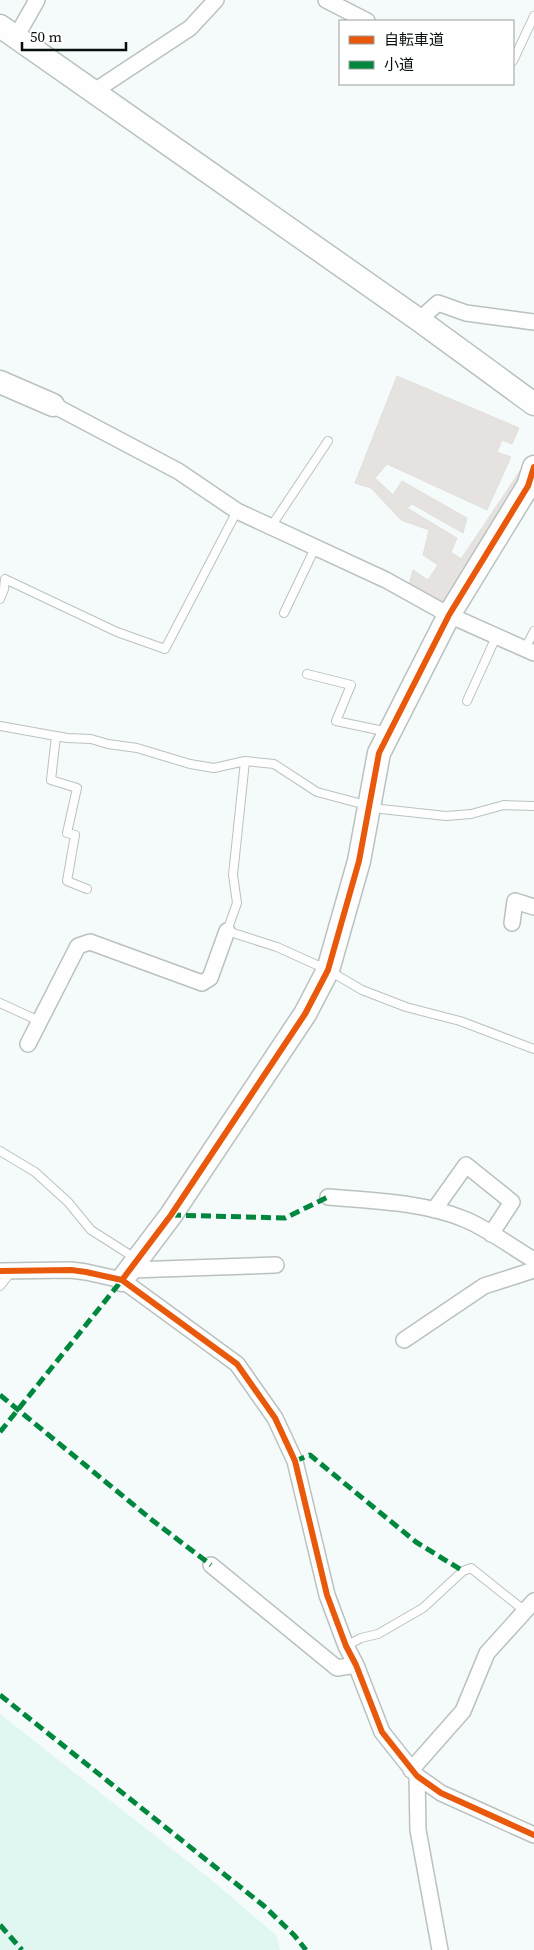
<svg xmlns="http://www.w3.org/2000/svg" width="534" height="1950" viewBox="0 0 534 1950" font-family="'Source Serif 4','Noto Sans JP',serif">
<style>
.green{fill:#e0f7f1}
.building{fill:#e5e2e0;stroke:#e2e0de}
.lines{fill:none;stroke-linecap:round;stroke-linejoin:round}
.lane-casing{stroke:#bac2c0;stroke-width:10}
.street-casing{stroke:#bac2c0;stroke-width:18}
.secondary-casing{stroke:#bac2c0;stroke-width:25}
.lane{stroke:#fefefe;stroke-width:8}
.street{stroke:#fefefe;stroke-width:15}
.secondary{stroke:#fefefe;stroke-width:22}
.quiet{stroke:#00873e;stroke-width:5;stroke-dasharray:10 5;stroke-linecap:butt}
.cycleway-casing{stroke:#fff;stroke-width:9}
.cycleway{stroke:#e8590c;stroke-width:6}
</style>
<rect width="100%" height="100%" fill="#f5fbfa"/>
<!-- green -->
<path class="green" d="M0 1714 214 1882 277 1936 280 1950H0Z"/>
<!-- building -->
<path class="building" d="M397 376 519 428 512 444 502 440 497 452 511 457 487 510 387 464 375 478 393 495 402 481 467 518 463 533 412 504 407 508 457 538 451 552 461 559 526 462 519 480 456 599 438 602 409 584 413 570 428 580 438 565 423 555 429 530 401 520 371 488 355 483Z"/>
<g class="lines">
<defs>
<path id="lane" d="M513 61 534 16
M270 528 328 441
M0 599 4 589 5 579 117 632 165 649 237 511
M284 613 315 548
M525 649 534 631
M307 674 351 685 336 721 388 732
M467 701 496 637
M0 726 67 738 91 739 108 744 137 748 190 764 214 768 245 761 274 764 317 792 381 809 446 816 471 814 504 805 534 806
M56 736 51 780 77 788 67 833 75 835 67 881 87 889
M245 761 233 875 237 903 227 931 277 947 328 970 362 990 406 1007 460 1021 534 1049
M0 1003 39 1021
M0 1151 35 1172 68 1202 91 1230 135 1258
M0 1286 11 1272
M346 1646 361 1638 378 1634 423 1608 463 1571 471 1568 525 1611"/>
<path id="street" d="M326 0 367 21
M16 37 37 0
M93 92 190 28 216 0
M419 320 438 303 466 313 534 322
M53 405 178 471 237 511 386 580 449 615 534 653
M512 923 515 901 534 907
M28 1044 78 946 90 942 202 983 210 978 227 931
M328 1197C373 1201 422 1202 464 1219 487 1228 513 1248 534 1260
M434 1210 466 1165 512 1202 491 1234
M131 1270 276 1265
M0 1271 71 1270 86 1272 122 1280 237 1364 275 1418 295 1461 327 1595 346 1646 356 1665 382 1732 417 1776 441 1793 534 1835
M404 1340 484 1286 534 1270
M211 1565 337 1668 356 1665
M411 1770 463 1711 487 1653 534 1601
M417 1776 418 1830 440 1950"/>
<path id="secondary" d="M0 26 419 320 534 404
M0 382 53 405
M122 1280 171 1215 305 1014 328 970 359 861 379 753 449 615 528 486 534 467"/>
</defs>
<!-- lane casing -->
<use href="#lane" class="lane-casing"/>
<!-- street casing -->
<use href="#street" class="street-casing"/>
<!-- secondary casing -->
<use href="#secondary" class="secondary-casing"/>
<!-- lane -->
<use href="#lane" class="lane"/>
<!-- street -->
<use href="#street" class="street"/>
<!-- secondary -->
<use href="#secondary" class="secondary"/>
<!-- quiet -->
<path class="quiet" d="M171 1215 285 1218 328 1197
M0 1395 152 1520 211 1565
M0 1432 122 1280
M295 1461 310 1455 416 1542 463 1571
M0 1695 264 1906 294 1935 306 1950
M0 1925 22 1950"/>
<defs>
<path id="cycleway" d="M0 1271 71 1270 86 1272 122 1280 237 1364 275 1418 295 1461 327 1595 346 1646 356 1665 382 1732 417 1776 441 1793 534 1835
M122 1280 171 1215 305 1014 328 970 359 861 379 753 449 615 528 486 534 467"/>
</defs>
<!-- cycleway casing -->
<use href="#cycleway" class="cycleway-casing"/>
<!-- cycleway -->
<use href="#cycleway" class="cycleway"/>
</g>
<!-- legend -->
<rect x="339" y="20" width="175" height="65" fill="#ffffff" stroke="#9b9f9e"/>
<rect x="349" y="36" width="25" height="8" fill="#e8590c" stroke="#9b9f9e"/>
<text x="384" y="45" font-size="15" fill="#060f0d">自転車道</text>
<rect x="349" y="61" width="25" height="8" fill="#00873e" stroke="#9b9f9e"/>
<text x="384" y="70" font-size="15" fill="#060f0d">小道</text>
<!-- scale -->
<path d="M22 42v8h104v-8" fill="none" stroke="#060f0d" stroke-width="2.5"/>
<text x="30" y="42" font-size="15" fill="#060f0d" stroke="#ffffff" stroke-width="4" paint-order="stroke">50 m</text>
</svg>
